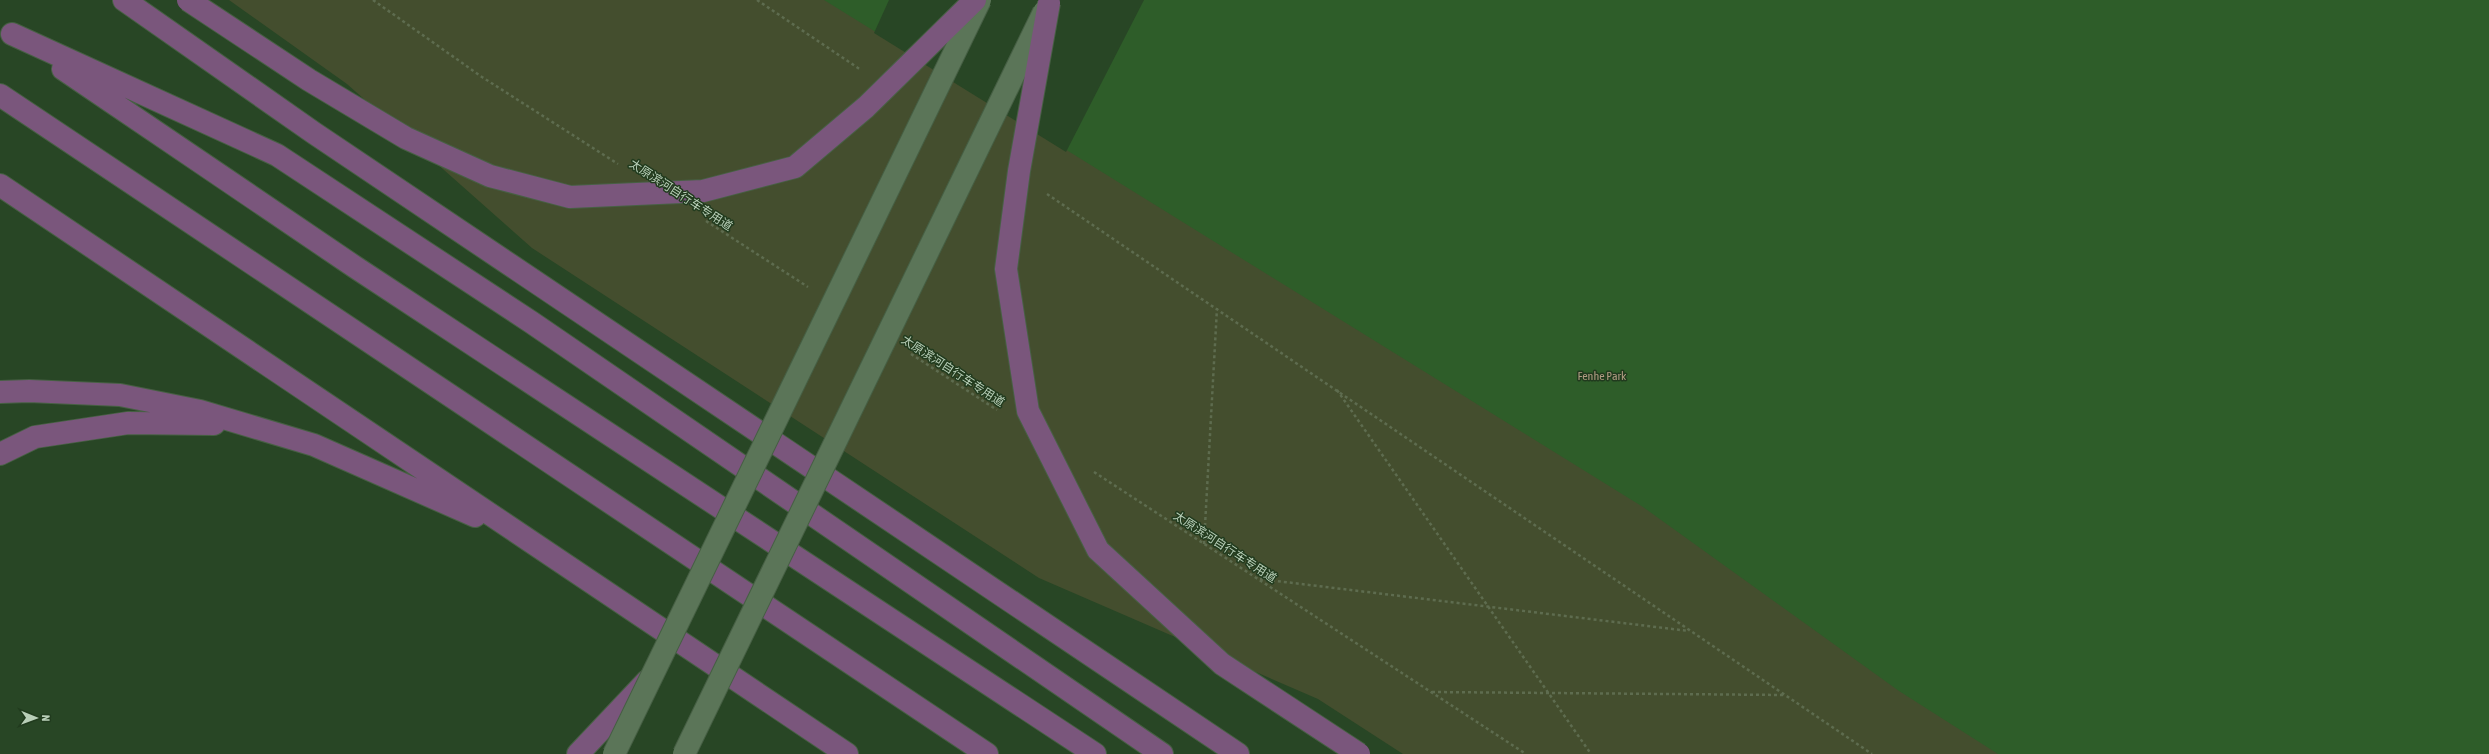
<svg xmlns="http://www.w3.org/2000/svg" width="2489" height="754" viewBox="0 0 2489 754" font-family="'Asap Condensed','Noto Sans SC',sans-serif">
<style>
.green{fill:#444e2e}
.water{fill:#2e5d29}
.pier{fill:#284625}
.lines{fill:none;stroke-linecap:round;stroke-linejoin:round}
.highway-casing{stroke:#476044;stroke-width:24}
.path{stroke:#5e6c4f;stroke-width:2.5;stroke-dasharray:3 3;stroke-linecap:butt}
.highway{stroke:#7a567c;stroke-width:22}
.major-bridge-casing{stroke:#465f44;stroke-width:24;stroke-linecap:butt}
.highway-bridge-casing{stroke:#476044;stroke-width:24;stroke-linecap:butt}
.major-bridge{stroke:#5b7558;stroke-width:22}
.highway-bridge{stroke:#7a567c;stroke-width:22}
.labels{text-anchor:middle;stroke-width:3;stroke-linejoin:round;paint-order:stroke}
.street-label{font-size:12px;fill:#b9cfb8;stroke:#213b1e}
.park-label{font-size:12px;fill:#b09c83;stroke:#213b1e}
</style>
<rect width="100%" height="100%" fill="#284625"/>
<!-- green -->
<path class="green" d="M229 0H2489V754H1403L1318 699 1039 578 532 248 347 84Z"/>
<!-- water -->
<path class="water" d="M824 0H2489V754H1998L1899 691 1643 507Z"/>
<!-- pier -->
<path class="pier" d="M889 0H1144L1066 152 874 33Z"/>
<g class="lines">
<defs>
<path id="highway" d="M124 0 314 133 1238 754
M12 34 277 155 531 322 1162 754
M63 69 355 267 1095 754
M0 95 987 754
M0 185 847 754
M0 392 29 391 120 395 200 411 314 445 475 516
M0 454 35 437 128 423 214 424
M578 754 647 681"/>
</defs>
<!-- highway casing -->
<use href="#highway" class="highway-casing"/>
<!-- path -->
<path class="path" d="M373 0 482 77 618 164
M757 0 861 70
M1047 194 1872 754
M706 221 808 287
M911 354 997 410
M1337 390 1591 754
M1094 472 1526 754
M1204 544 1217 308
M1260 579 1689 631
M1432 692 1785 695"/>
<!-- highway -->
<use href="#highway" class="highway"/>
<defs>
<path id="major-bridge" d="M614 754 980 0
M684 754 1044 12"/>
<path id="highway-bridge" d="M188 0 309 80 406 138 490 176 570 197 703 191 795 167 866 107 975 0
M1049 3 1019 171 1006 269 1028 411 1098 550 1222 664 1359 754"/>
</defs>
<!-- major-bridge casing -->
<use href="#major-bridge" class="major-bridge-casing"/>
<!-- highway-bridge casing -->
<use href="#highway-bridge" class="highway-bridge-casing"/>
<!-- major-bridge -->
<use href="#major-bridge" class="major-bridge"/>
<!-- highway-bridge -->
<use href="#highway-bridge" class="highway-bridge"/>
</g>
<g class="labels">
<!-- street labels -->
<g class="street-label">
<text transform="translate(681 195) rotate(33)" y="4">太原滨河自行车专用道</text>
<text transform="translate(953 371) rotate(33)" y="4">太原滨河自行车专用道</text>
<text transform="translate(1225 547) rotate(33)" y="4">太原滨河自行车专用道</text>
</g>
<!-- park labels -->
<g class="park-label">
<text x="1602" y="380">Fenhe Park</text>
</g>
</g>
<!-- north arrow -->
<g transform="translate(36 718) rotate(91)" stroke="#213b1e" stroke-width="3" paint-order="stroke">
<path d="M0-3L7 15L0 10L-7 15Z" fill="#b9cfb8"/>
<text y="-6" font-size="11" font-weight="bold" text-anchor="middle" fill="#b9cfb8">N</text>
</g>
</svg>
